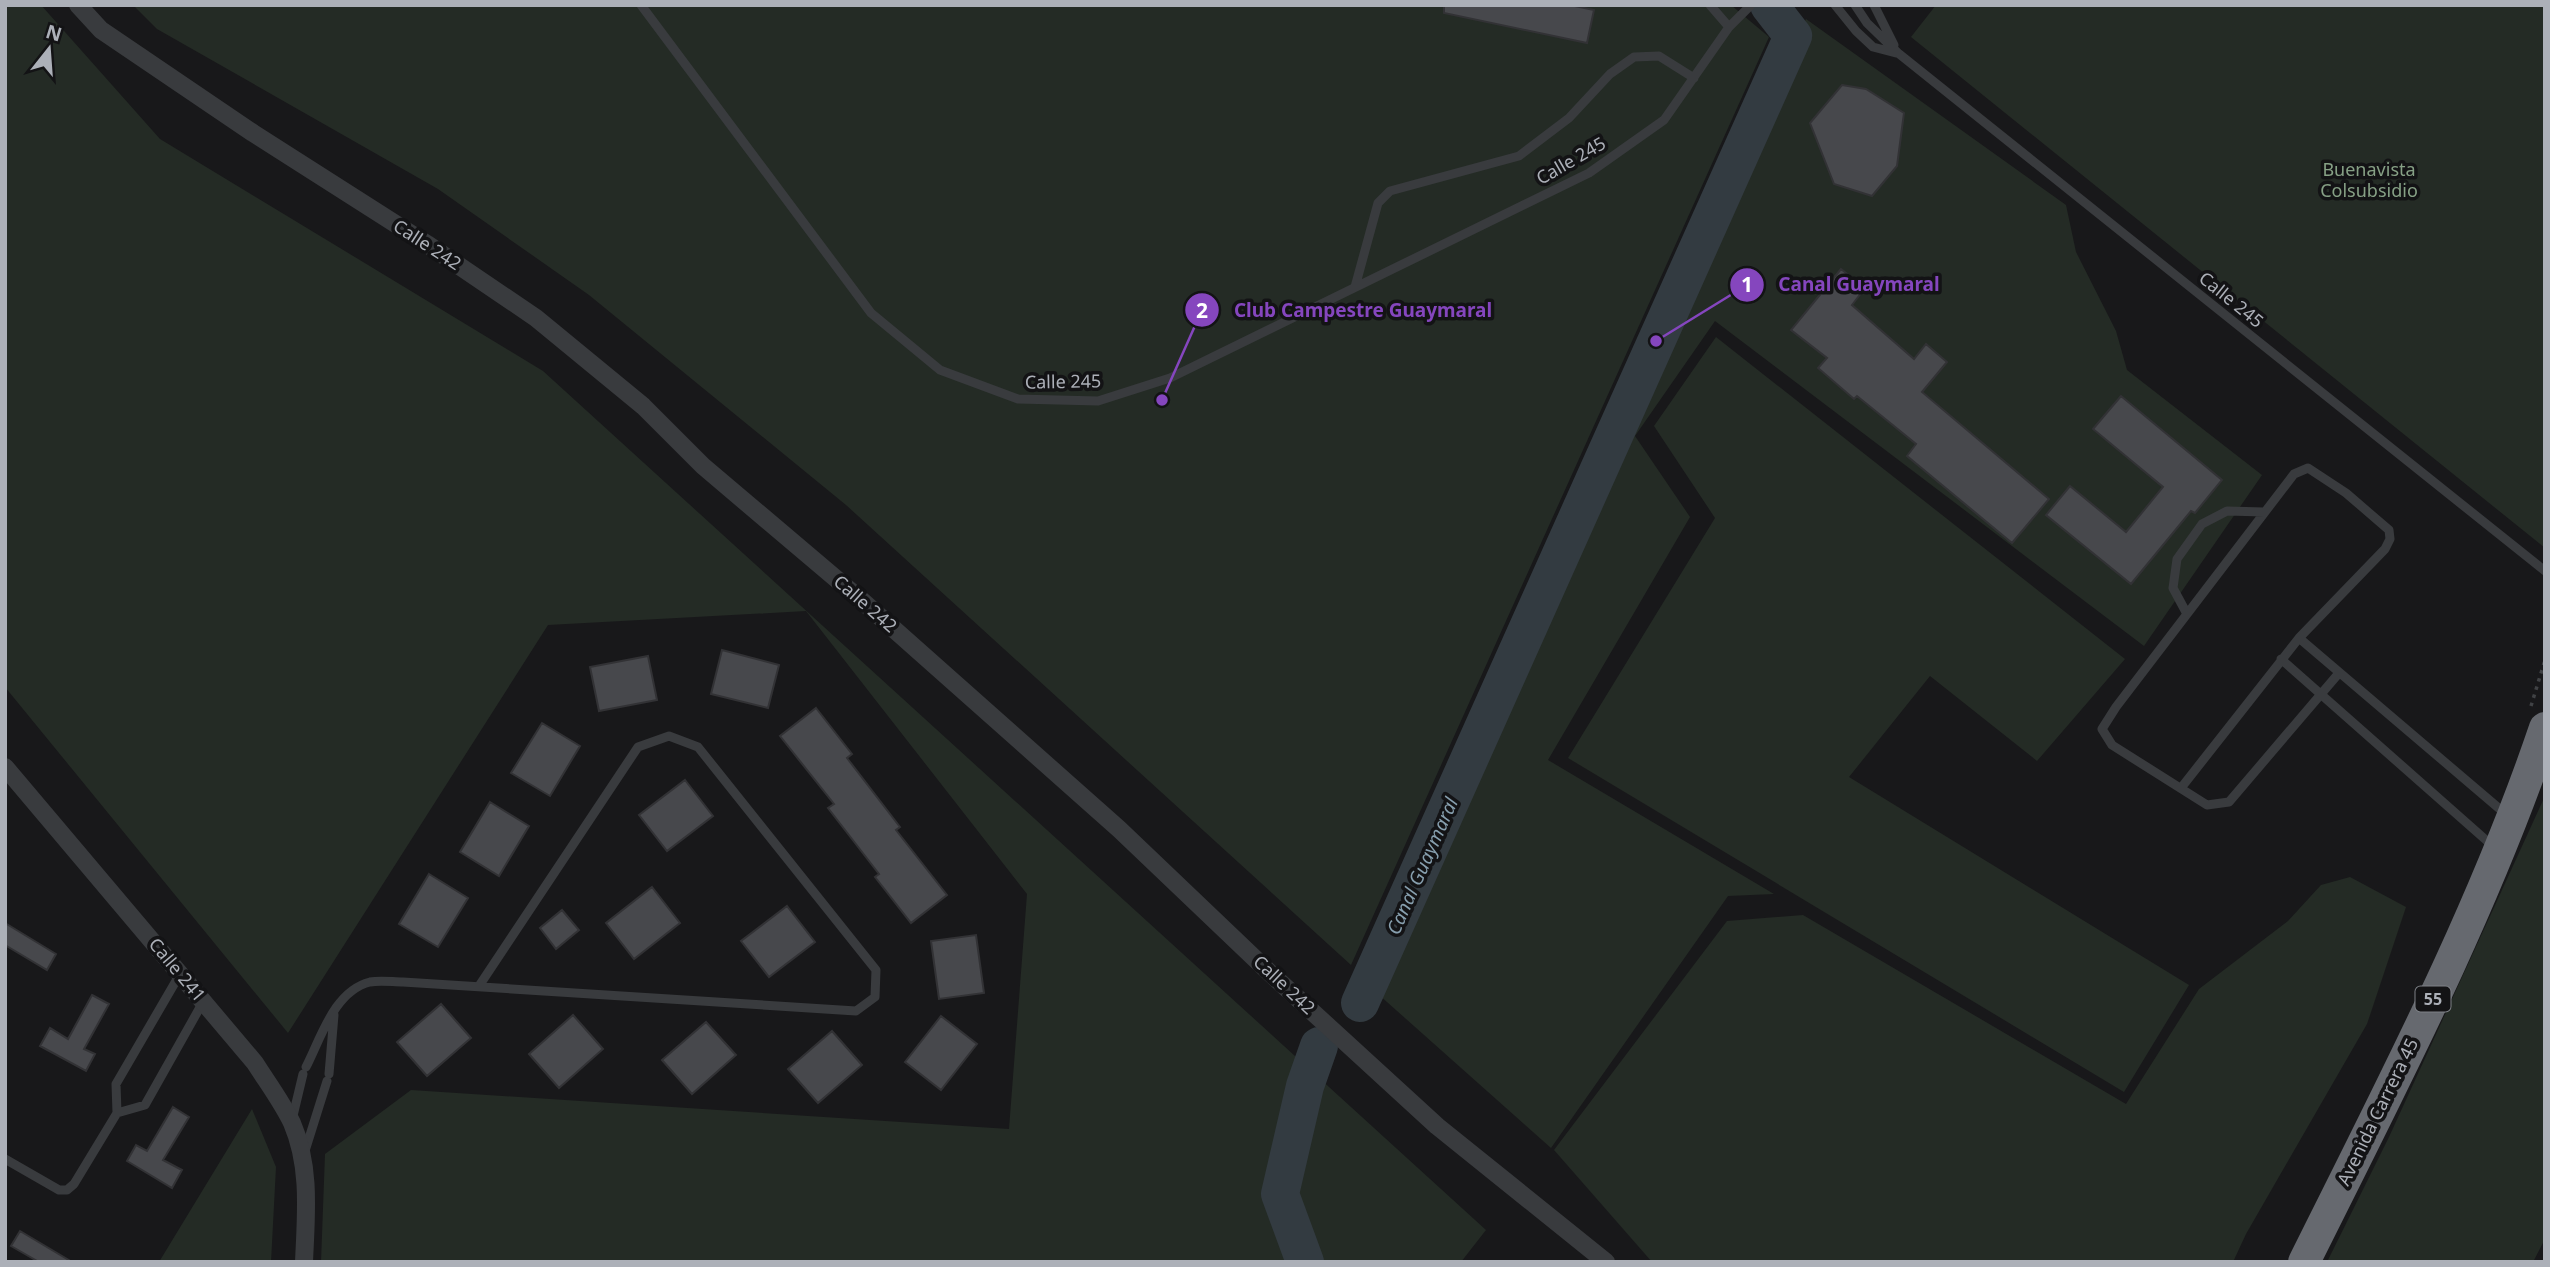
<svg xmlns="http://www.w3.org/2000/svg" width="2550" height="1267" viewBox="0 0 2550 1267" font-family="'Noto Sans',sans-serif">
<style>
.green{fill:#242b25}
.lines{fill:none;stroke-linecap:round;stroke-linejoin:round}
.river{stroke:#333b41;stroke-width:38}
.building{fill:#47484c;stroke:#323235;stroke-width:2}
.path{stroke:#404245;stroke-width:3.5;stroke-dasharray:3.5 5;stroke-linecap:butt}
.lane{stroke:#393b3e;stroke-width:9}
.street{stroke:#393b3e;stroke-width:18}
.highway{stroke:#66696f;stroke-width:32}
.labels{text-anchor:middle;stroke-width:7;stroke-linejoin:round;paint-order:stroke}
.shield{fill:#131315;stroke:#7e8187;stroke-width:2}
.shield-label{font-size:16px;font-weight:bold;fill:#acb0b8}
.street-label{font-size:18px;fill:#acb0b8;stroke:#131315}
.park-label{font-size:18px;fill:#86a085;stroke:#131315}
.water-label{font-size:19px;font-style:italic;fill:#879fae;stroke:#131315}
.leader{fill:none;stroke:#8546be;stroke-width:2.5}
.callout-dot{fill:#8546be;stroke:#131315;stroke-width:2.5}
.mark-label{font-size:21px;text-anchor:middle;font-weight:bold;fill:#fff}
.callout-label{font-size:19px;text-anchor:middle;font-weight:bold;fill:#8546be;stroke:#131315;stroke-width:7;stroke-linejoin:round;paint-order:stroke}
</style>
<rect width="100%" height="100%" fill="#18181a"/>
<!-- green -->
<path class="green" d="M5 5H41L160 139 543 371 1486 1230 1461 1262H321L325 1154 411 1090 1009 1129 1027 894 806 611 548 625 288 1033 5 687Z
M133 5H1731L1769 37 1351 965 846 505 589 295 438 189 157 29Z
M1936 5H2545V548L1911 37Z
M1806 19 2066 205 2076 252 2116 331 2127 370 2262 475 2144 646 1715 321 1635 436 1690 517 1548 760 1774 894 1728 896 1551 1148 1360 978Z
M1716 337 2125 659 2037 761 1930 676 1849 777 2189 985 2124 1092 1568 758 1715 518 1654 426Z
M2545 796V1239L2533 1262H2327L2389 1137Z
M2350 877 2406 907 2367 1024 2246 1234 2233 1262H1652L1554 1150 1727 921 1803 915 2126 1104 2199 989 2288 921 2321 885Z
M252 1109 276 1167 271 1262H159Z"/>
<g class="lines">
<!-- river -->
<path class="river" d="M1360 1003 1793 36 1769 5
M1305 1262 1280 1194 1305 1086 1319 1046"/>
</g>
<!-- building -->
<path class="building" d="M1444 5H1570L1594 10 1587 43 1444 13Z
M1842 85 1866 89 1904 113 1897 166 1872 196 1834 184 1810 123Z
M1841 269 1865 288 1852 305 1914 359 1926 344 1947 362 1922 392 2049 499 2012 543 1907 456 1916 444 1857 396 1854 399 1818 368 1827 358 1791 330Z
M2121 396 2222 480 2195 513 2191 511 2131 584 2046 515 2070 486 2126 532 2163 487 2093 429Z
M722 650 779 665 768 708 711 694Z
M648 656 657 700 599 711 590 667Z
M816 708 852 754 847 758 900 827 896 830 947 895 911 923 875 877 879 874 828 808 834 804 780 736Z
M542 723 580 746 550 796 511 773Z
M685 780 713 816 667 851 639 815Z
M490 802 529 826 499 876 460 852Z
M429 874 468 898 438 947 399 924Z
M652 887 680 923 634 959 606 923Z
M787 906 815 942 769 977 741 941Z
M562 910 579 930 556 949 540 928Z
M5 923 56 954 47 970 5 945Z
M976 935 984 993 939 999 931 941Z
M92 995 109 1004 84 1049 95 1054 86 1071 40 1046 50 1028 68 1039Z
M441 1004 471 1038 427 1076 397 1042Z
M573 1015 603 1049 559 1088 529 1054Z
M941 1016 977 1044 941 1090 905 1062Z
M706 1022 736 1055 692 1094 662 1060Z
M832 1031 862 1065 818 1103 788 1069Z
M173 1107 189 1117 163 1160 182 1170 172 1188 127 1161 136 1145 147 1151Z
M20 1231 72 1262H39L11 1246Z"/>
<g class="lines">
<!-- path -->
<path class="path" d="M2531 706 2545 660"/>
<!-- lane -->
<path class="lane" d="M641 5 871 313 940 370 1018 399 1098 401 1170 378 1589 173 1664 120 1729 27 1751 5
M1710 5 1729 27
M1835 5 1856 31 1873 47 1896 53
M1855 5 1867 23 1898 53 2545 571
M1874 5 1894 45
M1355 287 1378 203 1390 191 1519 156 1569 118 1610 74 1634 57 1659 56 1694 78
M2187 614 2173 588 2177 559 2202 524 2227 511 2264 512
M2299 638 2508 816
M2281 659 2495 848
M2181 788 2299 638 2385 549 2390 539 2389 530 2346 493 2308 468 2294 474 2116 707 2102 729 2112 745 2207 805 2229 802 2339 673
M306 1067C321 1038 334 991 370 982 380 980 393 982 403 982L856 1011 875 997 876 970 698 747 669 736 638 747 479 986
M329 1074 334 1015
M117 1113 145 1105 203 1002
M292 1120 303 1074
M305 1151 327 1081
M5 1159 59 1190H67L74 1184 117 1113 116 1084 180 974"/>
<!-- street -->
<path class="street" d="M78 5 101 30 253 133 427 244 536 318 643 406 703 466 860 599 1119 829 1270 973 1437 1126 1606 1262
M5 767 255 1063C267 1082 282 1102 292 1123 311 1167 306 1215 304 1262"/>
<!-- highway -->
<path class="highway" d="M2304 1262C2391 1087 2482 914 2545 728"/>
</g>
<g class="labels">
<!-- shield labels -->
<rect class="shield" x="2415.5" y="986.5" width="35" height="25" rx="5"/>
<g class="shield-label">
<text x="2433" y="1005">55</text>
</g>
<!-- street labels -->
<g class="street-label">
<text transform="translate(1571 161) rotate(-30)" y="6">Calle 245</text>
<text transform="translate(427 245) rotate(33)" y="6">Calle 242</text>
<text transform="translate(2231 300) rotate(39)" y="6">Calle 245</text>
<text transform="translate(1063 382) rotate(-1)" y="6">Calle 245</text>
<text transform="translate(865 604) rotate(41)" y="6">Calle 242</text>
<text transform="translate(177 970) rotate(50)" y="6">Calle 241</text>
<text transform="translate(1284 985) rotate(43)" y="6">Calle 242</text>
<text transform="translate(2378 1112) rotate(-64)" y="6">Avenida Carrera 45</text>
</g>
<!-- park labels -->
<g class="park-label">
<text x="2369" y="176">Buenavista<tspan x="2369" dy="21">Colsubsidio</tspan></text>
</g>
<!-- water labels -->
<g class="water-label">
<text transform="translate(1422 866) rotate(-66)" y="7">Canal Guaymaral</text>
</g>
</g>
<!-- callouts -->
<path class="leader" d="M1656 341L1747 285M1162 400L1202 310"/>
<g class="callout-dot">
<circle cx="1656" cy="341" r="7"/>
<circle cx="1162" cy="400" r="7"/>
<circle cx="1747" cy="285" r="18"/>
<circle cx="1202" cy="310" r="18"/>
</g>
<g class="mark-label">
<text x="1747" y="292">1</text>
<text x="1202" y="318">2</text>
</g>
<g class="callout-label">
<text x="1859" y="291">Canal Guaymaral</text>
<text x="1363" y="317">Club Campestre Guaymaral</text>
</g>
<!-- border -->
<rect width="2550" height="1267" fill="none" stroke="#acb0b8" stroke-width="14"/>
<!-- north arrow -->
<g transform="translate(49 49) rotate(17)" stroke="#131315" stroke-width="5" paint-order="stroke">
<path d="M0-5L12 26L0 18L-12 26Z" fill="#acb0b8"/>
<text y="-10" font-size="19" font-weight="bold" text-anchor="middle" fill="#acb0b8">N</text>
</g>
</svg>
